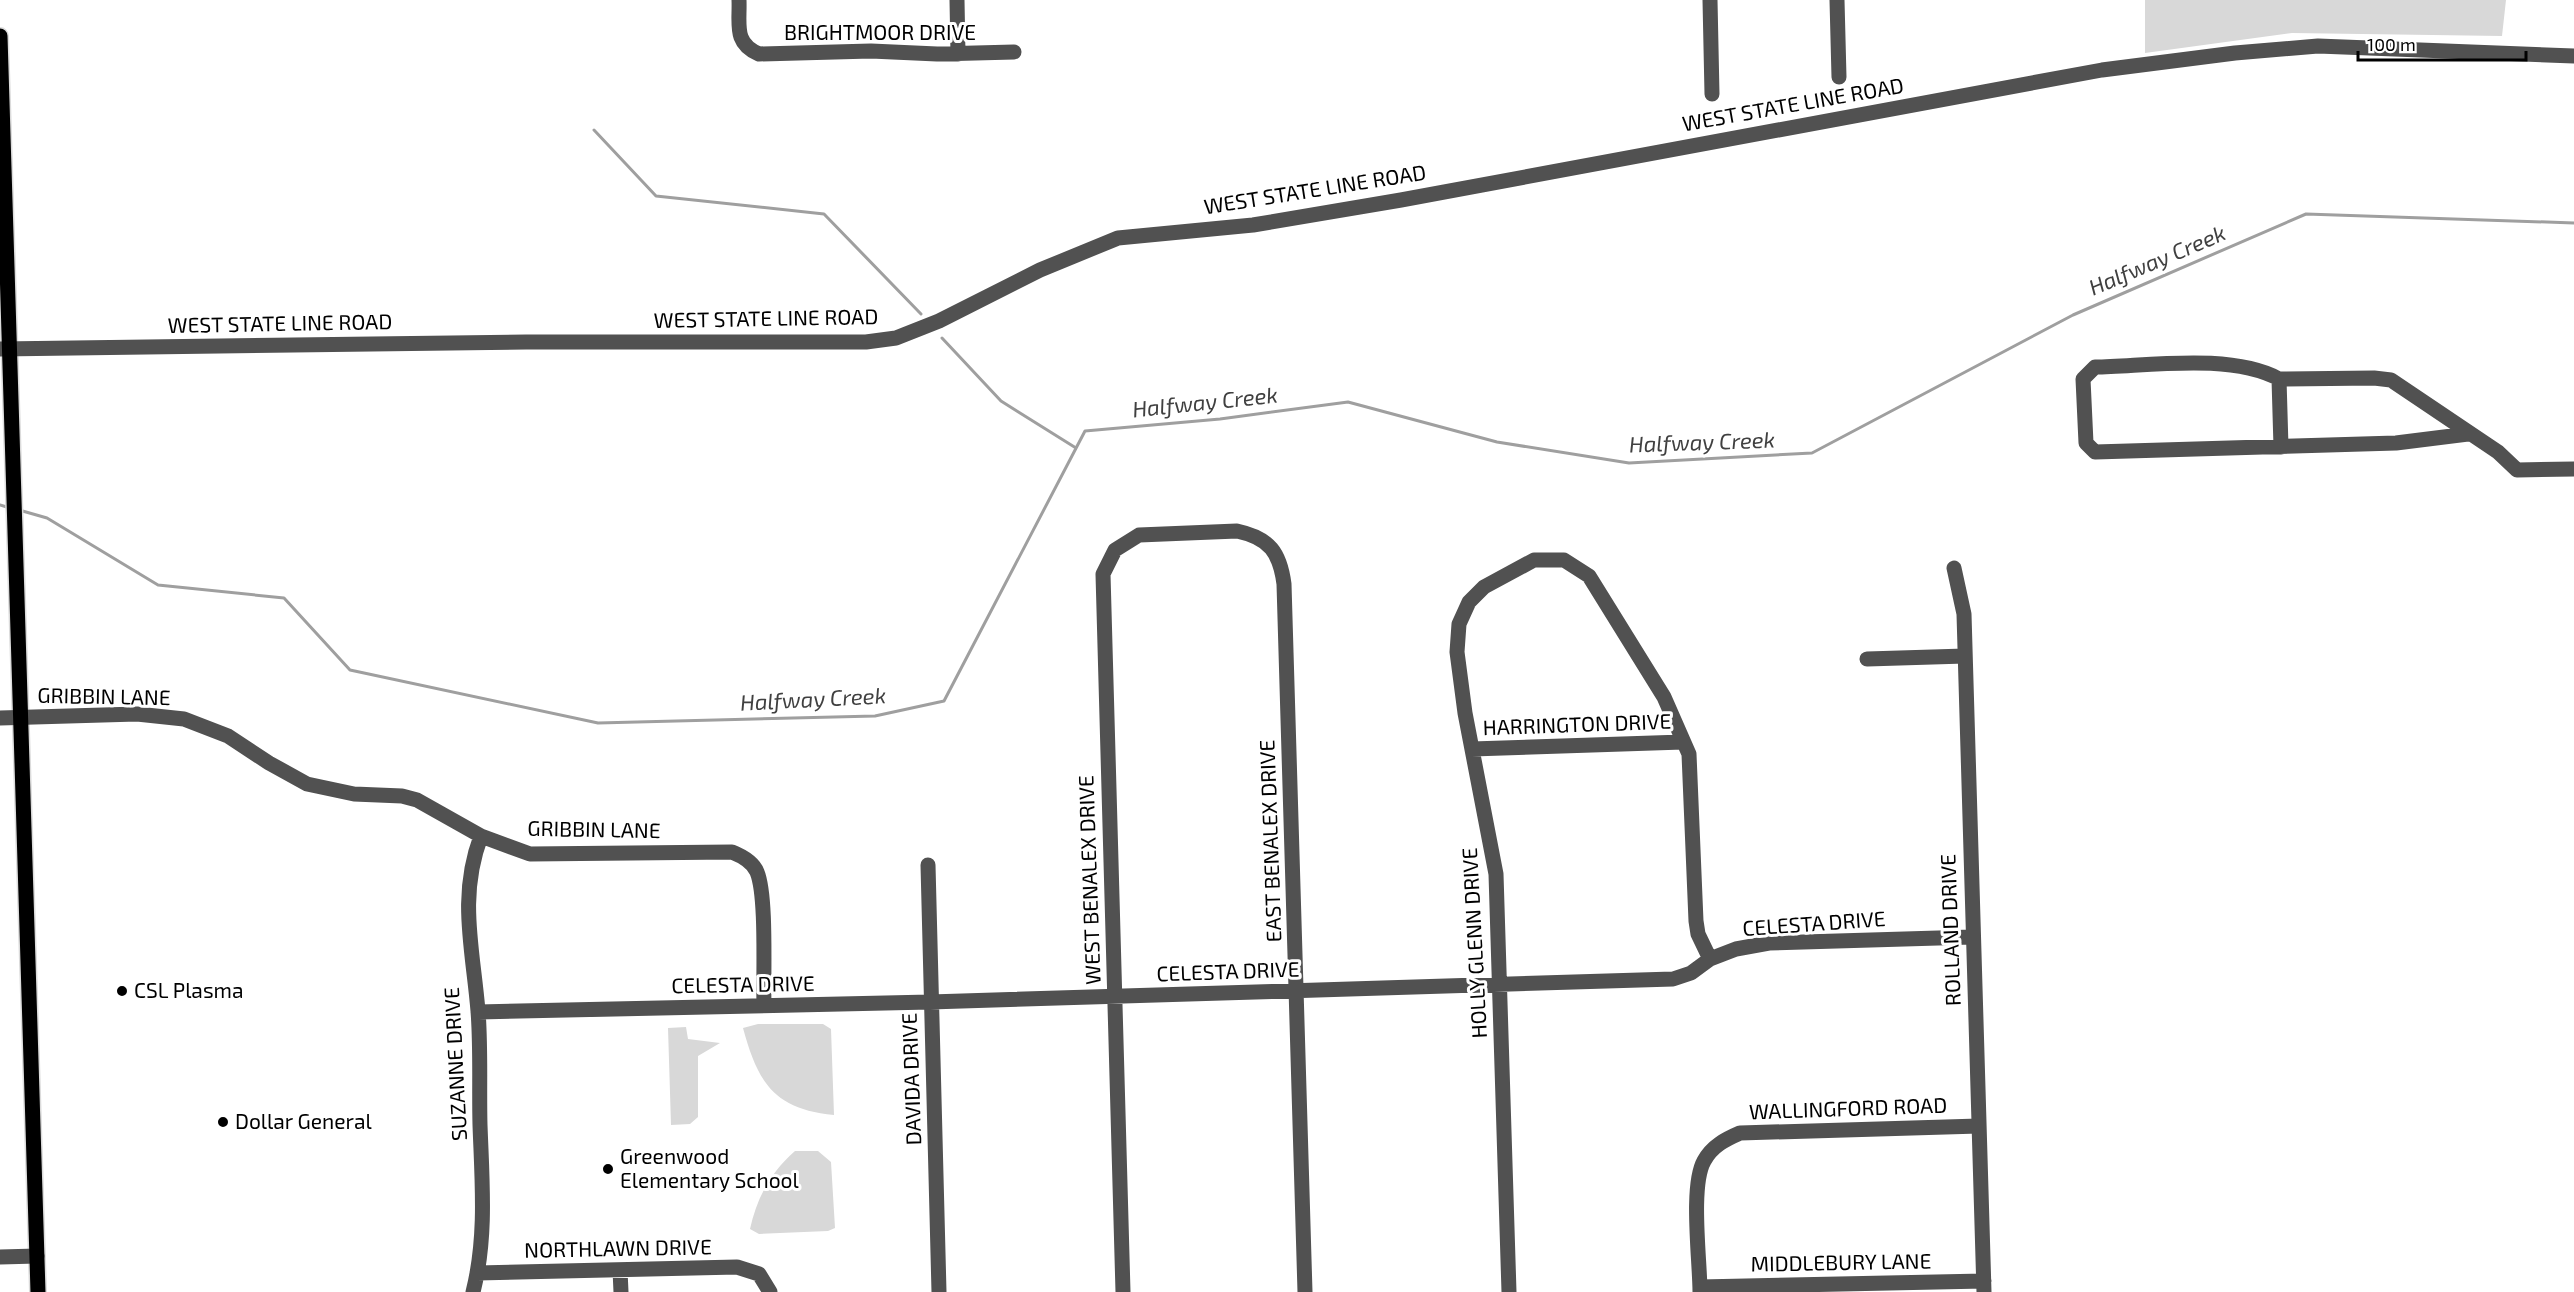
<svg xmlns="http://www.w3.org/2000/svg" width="2574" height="1292" viewBox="0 0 2574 1292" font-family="'Exo 2',sans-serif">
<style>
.green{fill:#d8d8d8}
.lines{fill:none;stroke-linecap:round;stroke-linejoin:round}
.stream{stroke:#9f9f9f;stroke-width:3}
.major-casing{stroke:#dbdbdb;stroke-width:18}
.minor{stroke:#515151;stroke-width:15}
.major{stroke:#000;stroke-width:15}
.poi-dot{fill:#000;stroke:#fff;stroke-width:2}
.labels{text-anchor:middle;stroke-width:6;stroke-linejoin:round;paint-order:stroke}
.street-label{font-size:21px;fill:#000;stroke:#fff}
.poi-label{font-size:21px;fill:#000;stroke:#fff;text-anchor:start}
.water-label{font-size:22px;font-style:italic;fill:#404040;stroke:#fff}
</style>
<rect width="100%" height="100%" fill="#fff"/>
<!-- green -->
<path class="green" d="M2145 0H2506L2502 36 2292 33 2145 53Z
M758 1024H823L831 1029 834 1115C774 1109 758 1083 743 1028Z
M686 1027 688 1039 720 1043 698 1056V1117L690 1124 671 1125 668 1028Z
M795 1151H818L831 1162 835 1228 828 1231 759 1234 750 1229C757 1197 771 1172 795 1151Z"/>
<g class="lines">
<!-- stream -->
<path class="stream" d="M594 130 656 196 824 214 921 314
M942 338 1001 401 1076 448
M0 505 10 508
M19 510 47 518 158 585 284 598 350 670 598 723 875 716 944 701 1085 431 1220 419 1348 402 1497 442 1629 463 1812 453 2073 315 2306 214 2574 223"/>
<defs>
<path id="major" d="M0 36 38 1292"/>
</defs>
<!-- major casing -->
<use href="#major" class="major-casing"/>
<!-- minor -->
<path class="minor" d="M739 0C740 24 733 43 759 54L871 51 937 54 1014 52
M957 0 958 54
M1710 0 1712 94
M1837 0 1839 77
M0 349 526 342H866L896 338 939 321 1040 270 1118 238 1253 225 1401 200 2102 70 2235 53 2318 46 2574 56
M2279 379 2281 447
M2468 434 2396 443 2095 452 2086 443 2083 379 2095 367C2149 366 2231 353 2279 379L2374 378 2391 380 2498 452 2517 470 2574 469
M1954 568 1964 614 1984 1292
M1867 659 1965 656
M0 718 137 714 184 719 228 736 269 763 307 784 354 794 402 796 417 800 481 836 530 854 732 852C742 856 753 862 757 872 767 896 763 976 764 1005
M1472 749 1683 742
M928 865 939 1292
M478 1012 930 1002 1673 979 1691 973 1710 959 1736 949 1769 943 1972 937
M0 1257 37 1256
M620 1270 621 1292
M477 1273 737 1267 759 1274 770 1292
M1700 1287 1984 1281
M473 1292C487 1237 482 1181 480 1125 479 1087 481 1049 478 1011 473 949 458 897 481 836
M1123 1292 1103 574 1115 550 1139 535 1237 531C1270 538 1280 553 1284 584L1305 1292
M1509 1292 1496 874 1465 713 1457 652 1459 624 1469 602 1484 587 1534 560H1564L1589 576 1664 697 1689 754 1696 921 1698 934 1710 959
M1700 1292C1700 1261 1690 1186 1704 1161 1712 1146 1726 1139 1740 1133L1979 1126"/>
<!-- major -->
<use href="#major" class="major"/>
</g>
<!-- markers -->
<g class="poi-dot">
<circle cx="122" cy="991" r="6"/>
<circle cx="223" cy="1122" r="6"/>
<circle cx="608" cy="1169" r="6"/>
</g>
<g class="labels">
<!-- street labels -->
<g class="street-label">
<text x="880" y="40">BRIGHTMOOR DRIVE</text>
<text transform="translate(1793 105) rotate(-10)" y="7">WEST STATE LINE ROAD</text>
<text transform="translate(1315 190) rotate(-9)" y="7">WEST STATE LINE ROAD</text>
<text transform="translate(766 319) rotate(-1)" y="7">WEST STATE LINE ROAD</text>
<text transform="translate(280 324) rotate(-1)" y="7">WEST STATE LINE ROAD</text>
<text transform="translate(104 697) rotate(1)" y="7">GRIBBIN LANE</text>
<text transform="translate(1577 725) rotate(-2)" y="7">HARRINGTON DRIVE</text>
<text transform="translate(594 830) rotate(1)" y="7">GRIBBIN LANE</text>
<text transform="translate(1271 841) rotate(-92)" y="7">EAST BENALEX DRIVE</text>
<text transform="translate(1090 880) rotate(-92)" y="7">WEST BENALEX DRIVE</text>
<text transform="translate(1814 924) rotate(-4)" y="7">CELESTA DRIVE</text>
<text transform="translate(1951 930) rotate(-92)" y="7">ROLLAND DRIVE</text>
<text transform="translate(1475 943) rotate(-93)" y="7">HOLLY GLENN DRIVE</text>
<text transform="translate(1228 972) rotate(-2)" y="7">CELESTA DRIVE</text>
<text transform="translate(743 985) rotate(-1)" y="7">CELESTA DRIVE</text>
<text transform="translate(456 1064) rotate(-93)" y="7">SUZANNE DRIVE</text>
<text transform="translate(912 1079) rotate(-92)" y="7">DAVIDA DRIVE</text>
<text transform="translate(1848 1109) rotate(-2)" y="7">WALLINGFORD ROAD</text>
<text transform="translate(618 1249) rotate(-1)" y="7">NORTHLAWN DRIVE</text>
<text transform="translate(1841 1263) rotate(-1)" y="7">MIDDLEBURY LANE</text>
</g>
<!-- poi labels -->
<g class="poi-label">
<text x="134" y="998">CSL Plasma</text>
<text x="235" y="1129">Dollar General</text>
<text x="620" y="1164">Greenwood<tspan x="620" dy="24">Elementary School</tspan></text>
</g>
<!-- water labels -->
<g class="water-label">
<text transform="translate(2157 260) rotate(-23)" y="8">Halfway Creek</text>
<text transform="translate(1205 402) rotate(-6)" y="8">Halfway Creek</text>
<text transform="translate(1702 442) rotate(-2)" y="8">Halfway Creek</text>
<text transform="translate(813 699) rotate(-3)" y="8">Halfway Creek</text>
</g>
</g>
<!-- scale -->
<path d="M2358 51v9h168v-9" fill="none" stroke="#000000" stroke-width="3"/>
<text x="2367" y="51" font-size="18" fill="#000000" stroke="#ffffff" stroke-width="4.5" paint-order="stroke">100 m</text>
</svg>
